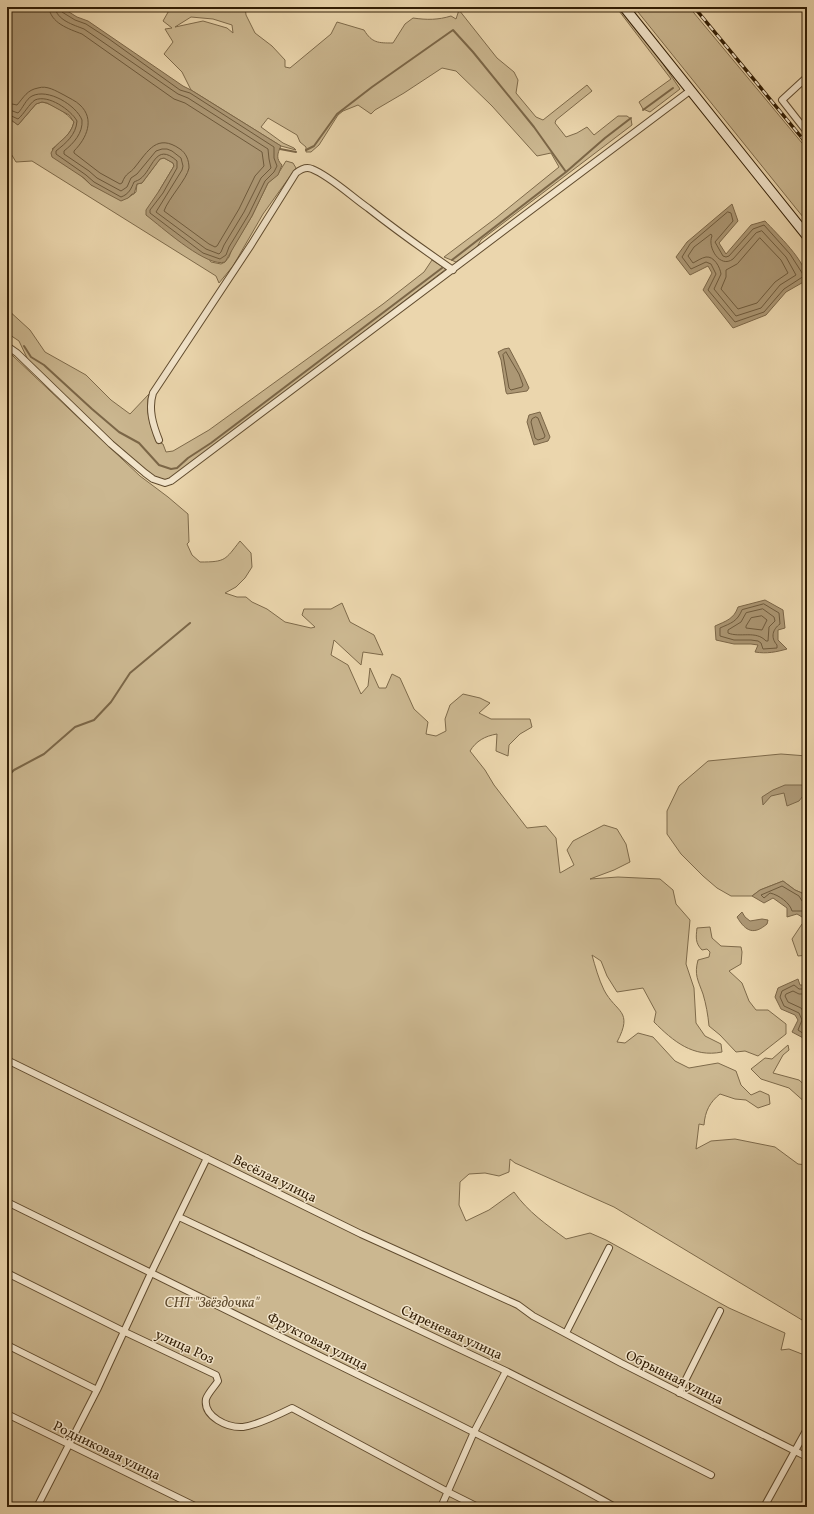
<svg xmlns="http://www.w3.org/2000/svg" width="814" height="1514" viewBox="0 0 814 1514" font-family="Vollkorn,serif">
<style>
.green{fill:#cbb790;stroke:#7e6a4a;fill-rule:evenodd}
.water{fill:#ac9774;stroke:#7b6647}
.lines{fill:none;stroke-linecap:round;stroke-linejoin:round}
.shore{stroke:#6e5a3c;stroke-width:1}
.stream{stroke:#7b6647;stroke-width:2}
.minor-casing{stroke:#604b2e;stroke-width:8}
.secondary-casing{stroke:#311d04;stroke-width:11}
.minor{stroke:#f2e4ca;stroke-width:6}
.secondary{stroke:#f2e4ca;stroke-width:9}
.rail-casing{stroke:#311d04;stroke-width:3.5}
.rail{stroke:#f2e4ca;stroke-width:2;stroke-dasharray:6;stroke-linecap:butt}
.labels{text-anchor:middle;stroke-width:3;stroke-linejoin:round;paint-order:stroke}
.street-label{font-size:14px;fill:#311d04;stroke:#f2e4ca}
.park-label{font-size:14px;font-style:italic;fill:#5f4b2e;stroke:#f2e4ca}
</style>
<rect width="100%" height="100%" fill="#ebd6ad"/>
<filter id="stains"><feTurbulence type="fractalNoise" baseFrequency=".005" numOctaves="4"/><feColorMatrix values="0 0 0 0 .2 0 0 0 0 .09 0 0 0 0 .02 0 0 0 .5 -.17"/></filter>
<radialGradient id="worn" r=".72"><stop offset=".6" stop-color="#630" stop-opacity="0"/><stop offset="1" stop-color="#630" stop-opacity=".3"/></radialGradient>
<!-- green -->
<path class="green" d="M171 7H245L246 15 255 33 272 46 285 60V67L290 68 331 34 337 22 364 30C372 43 378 43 393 43L405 24 413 18C427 20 438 20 451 16L456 19 459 10 497 58 514 72 518 80 516 93 536 117 543 120 587 85 592 91 556 120 555 123 566 137 577 133 587 127 594 135 618 116H627L631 119 632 125 481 240 477 247 456 262 444 257 496 218 559 167 551 153 537 156 492 106 456 71 442 68 404 93 375 110 371 114 358 105 343 111 338 115 319 145 311 152H306V147L300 142 297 135 268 118 261 127 283 143 294 148 296 150 281 146 191 90 182 72 164 54 173 42 165 29 172 28 163 21ZM191 17 213 19 232 25 233 33 227 28 203 21 175 27Z
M616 7H619L657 55 680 89 650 112 643 109 639 102 671 79Z
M634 7H689L807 149V222Z
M42 102C53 104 67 113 74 122 71 134 62 141 52 149L91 185 128 198 136 192 137 184 142 183 160 159 164 158 173 163 174 166 159 191 211 262 221 264 225 262 229 257 232 249 252 216 268 183 278 174 286 161 293 163 296 168 263 214 233 266 219 283 216 276 32 161 16 162 7 147V117L18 125 36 104Z
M432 260 446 269 176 475 166 480 154 477 107 436 28 360 19 341 7 333V309L30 330 45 352 86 375 111 400 130 414 149 394C145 410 150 425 156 441L163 444 166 452 173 451 209 430 383 304 424 272Z
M7 351 13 356 140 476 168 497 188 514 189 542 187 544 192 555 200 562C226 562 225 560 240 541L251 553 252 567 245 578 236 587 225 593 237 597H246L252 602 267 609 285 622 311 628 315 627 302 615 304 609H331L342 603 350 622 374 635 383 655 363 652 361 665 334 640 331 655 348 665 361 694 368 686 370 668 379 688H386L392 674 400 678 414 709 428 722 426 734 436 736 446 731 445 719 450 705 463 694 480 698 490 703 479 713 491 719H530L532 727 520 734 509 745 508 756 496 751 497 734C485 736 476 741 470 751L485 770 494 785 527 828 546 826 556 838 560 873 574 865 567 850 573 841 604 825 617 829 626 844 630 862 614 870 590 879 618 877 660 879 673 890 676 904 690 920 686 964 694 988 696 1023 705 1036 721 1044 722 1052C693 1058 673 1041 654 1022L656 1012 643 988 617 992 607 976 601 961 592 955C595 966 599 980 604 990 616 1013 634 1010 617 1042L625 1043 638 1033 653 1037 675 1061 689 1068 718 1063 736 1071 741 1085 751 1095 760 1091 769 1095 770 1104 758 1108 746 1100 735 1099 720 1094C710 1102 705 1111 704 1125L699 1124 696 1149 711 1141 735 1139 775 1147 798 1164 807 1165V1323L614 1207 515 1163 510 1159 509 1172 499 1176 485 1173 469 1174 460 1182 459 1205 466 1221 489 1210 514 1192C528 1212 547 1225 566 1239L590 1233 606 1240 729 1308 785 1333 781 1350 789 1349 807 1356V1507H7Z
M781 754 807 756V898H804L802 893 795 890 783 881 760 890 752 896H731L717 888 703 876 681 854 667 834V811L679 786 708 761Z
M807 923V955L798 956 792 939 802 924Z
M710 927 712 938 721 946 741 947 742 952 741 964 729 971 742 983 749 1001 756 1010H768L786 1024V1034L758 1056 745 1051 736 1052 720 1035 709 1026C708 1015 706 1004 703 994 698 980 694 975 698 960L709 957 710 952 707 949 702 950C695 943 696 937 697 928Z
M788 1045 789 1050 783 1055 773 1073 799 1080 807 1087V1104L789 1088 761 1079 751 1069 765 1058 772 1059Z"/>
<!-- water -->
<path class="water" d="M15 7H61L77 17 88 21 183 86 191 90 281 146C277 154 276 159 282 165L278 175 268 183 252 216 225 262C208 268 165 230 151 219L146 215V210L159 191 174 166 173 163 164 158 160 159 142 183 137 184 134 194H132L128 198 121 201 91 185 84 178 52 157 51 153C56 141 70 139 74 122L69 115 47 103 42 102 36 104 18 125 7 117V17Z
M732 204 738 221 719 243 726 254 751 225 765 221C777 234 807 262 807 280L786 292 766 315 733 328 703 290 712 273 708 266 690 275 676 257 687 242Z
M509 348C516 361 523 374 529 388L527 391 507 394 506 392 501 360 498 352 504 349Z
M540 412 550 437 548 441 534 445 527 422 529 415Z
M765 600 783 610 785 628 778 630V640L787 649C776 652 767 654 755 652L758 645 751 644H734L716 640 715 626C726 621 734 619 738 607Z
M785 785H802L806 792 799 801 787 806 784 793 771 796 763 805 762 797 773 790Z
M783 881 795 890 802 893 804 898H807V914L802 917 797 914 787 917V908L773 898 764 903 752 896 760 890Z
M742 912 745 917 750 921 762 919 768 920 767 924C754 935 746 932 737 917Z
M798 979 800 985H807V1040L792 1032 798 1020 795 1015 781 1009 775 997 778 988Z"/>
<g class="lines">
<!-- shore -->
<path class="shore" d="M7 103 17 105C24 97 27 90 38 88 47 85 56 91 64 95 69 98 76 101 80 105 95 119 87 138 74 151V153L100 173 120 184 122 183C126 172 130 174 135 167 148 151 157 133 180 149 186 153 189 160 189 168 187 179 168 199 164 211L209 244 215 247 217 246 239 209 255 176 264 166 262 152 185 103 174 99 82 34C69 29 50 23 49 7
M7 109 18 113C23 108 26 99 32 96 48 88 76 105 82 120 83 133 74 143 64 151V154L89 171 97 178 121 191 127 187 131 178 137 174 156 151 162 149H167L172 151 181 158 183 166 182 170 156 212 206 249 219 254 221 252 224 245 244 212 261 178 271 168 269 159 268 149 188 98 178 94 84 29C74 25 56 20 55 7
M7 114 18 119C24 114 29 104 35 100 48 94 71 110 77 121 76 135 66 143 56 151V154L86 175 94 182 121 197C129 194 131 189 134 182 136 181 139 180 140 179 153 170 155 141 177 161V168L163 193 150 210V213L203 253 220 259 226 255 229 247 249 214 265 181 274 172 277 166 274 158V147L190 93 180 90 109 39 86 24 75 20 62 12 60 7
M728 212 731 213 733 221 715 242 723 256 726 257 729 256 753 229 764 225 790 254 804 276 784 289 764 312 735 322 708 290 716 274 711 264 706 262 691 269 682 257 690 244Z
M762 231 786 257 796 275 780 285 761 308 736 316 714 289 721 274C720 267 714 256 706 257 701 258 697 261 693 263L688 256 694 247 711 234 712 236C707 247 720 269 733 259L756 233Z
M760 238 781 260 788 273 775 282 757 303 738 309 721 289 726 277V270L737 264Z
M506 352 519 374 523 385 522 387 511 390 509 388 503 355Z
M536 417 538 418 545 436 544 438 538 440 535 438 531 422 532 419Z
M764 604 779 613 780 624C773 629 770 637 777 645V648L763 649 761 643 758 641 751 640H734L720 636V628C731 623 737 622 742 610Z
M763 609 774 617 775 621 769 627 768 641H766C756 630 740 638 728 633V630L741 622 746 613Z
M762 616 767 620 762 630 746 628V626L751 618Z
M807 902 802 901 799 896 782 886 761 895 764 898 770 893C779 895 790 903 792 911 798 911 802 911 807 911
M807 989H799L794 985 782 991 780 997 784 1006 799 1013 802 1020 798 1030 807 1036
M807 994H799L793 991 786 994 785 996 788 1002 801 1008 807 1017"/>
<!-- stream -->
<path class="stream" d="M643 110 673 88
M280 149 296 152
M306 150 314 146 337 114 372 87 453 30 473 52 534 127 566 172
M452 260 566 172 605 138 631 118
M24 346 31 357 44 365 92 409 119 432 139 443 159 465 171 469 177 468 188 458 211 443 442 268
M7 777 14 770 44 754 75 727 94 720 111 702 130 673 190 623"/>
<defs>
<path id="minor" d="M807 77 782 100 807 132
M7 346 17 353 111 444 145 473 153 479 165 483 171 481 691 90
M159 440C153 425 148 409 153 393L251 245 296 173C301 169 306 166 312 169 330 176 352 197 368 208 396 230 424 250 453 270
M7 1060 361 1234 518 1305 533 1316 621 1363 807 1457
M7 1202C136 1265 265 1328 393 1392 468 1429 542 1466 615 1507
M179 1217 506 1371 711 1475
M7 1273 125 1332 216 1375 218 1381C215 1386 208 1393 206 1399 203 1417 228 1428 243 1427 256 1425 280 1414 292 1408L448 1492 478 1507
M566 1333 609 1248
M7 1345 97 1390
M679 1393 720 1311
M7 1414 197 1507
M37 1507 97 1390 151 1273 207 1158
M441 1507 474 1432 506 1371
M764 1507 807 1429"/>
<path id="secondary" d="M624 7 807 236"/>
</defs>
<!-- minor casing -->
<use href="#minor" class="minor-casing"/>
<!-- secondary casing -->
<use href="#secondary" class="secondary-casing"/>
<!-- minor -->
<use href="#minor" class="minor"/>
<!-- secondary -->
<use href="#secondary" class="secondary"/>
<defs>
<path id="rail" d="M694 7 807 144"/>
</defs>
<!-- rail casing -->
<use href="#rail" class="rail-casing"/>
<!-- rail -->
<use href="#rail" class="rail"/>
</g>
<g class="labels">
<!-- street labels -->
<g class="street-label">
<text transform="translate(275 1178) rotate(26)" y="5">Весёлая улица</text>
<text transform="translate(452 1332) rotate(25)" y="5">Сиреневая улица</text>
<text transform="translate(318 1341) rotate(27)" y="5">Фруктовая улица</text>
<text transform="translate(185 1346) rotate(25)" y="5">улица Роз</text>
<text transform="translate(675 1377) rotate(26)" y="5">Обрывная улица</text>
<text transform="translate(107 1450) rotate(26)" y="5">Родниковая улица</text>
</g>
<!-- park labels -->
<g class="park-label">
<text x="212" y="1307">СНТ "Звёздочка"</text>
</g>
</g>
<!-- margin -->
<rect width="814" height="1514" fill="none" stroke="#ebd6ad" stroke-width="24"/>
<rect x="8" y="8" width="798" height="1498" fill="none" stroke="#311d04" stroke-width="2"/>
<rect x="12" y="12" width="790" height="1490" fill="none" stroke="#311d04"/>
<rect width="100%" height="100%" filter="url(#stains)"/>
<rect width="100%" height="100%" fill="url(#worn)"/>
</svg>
